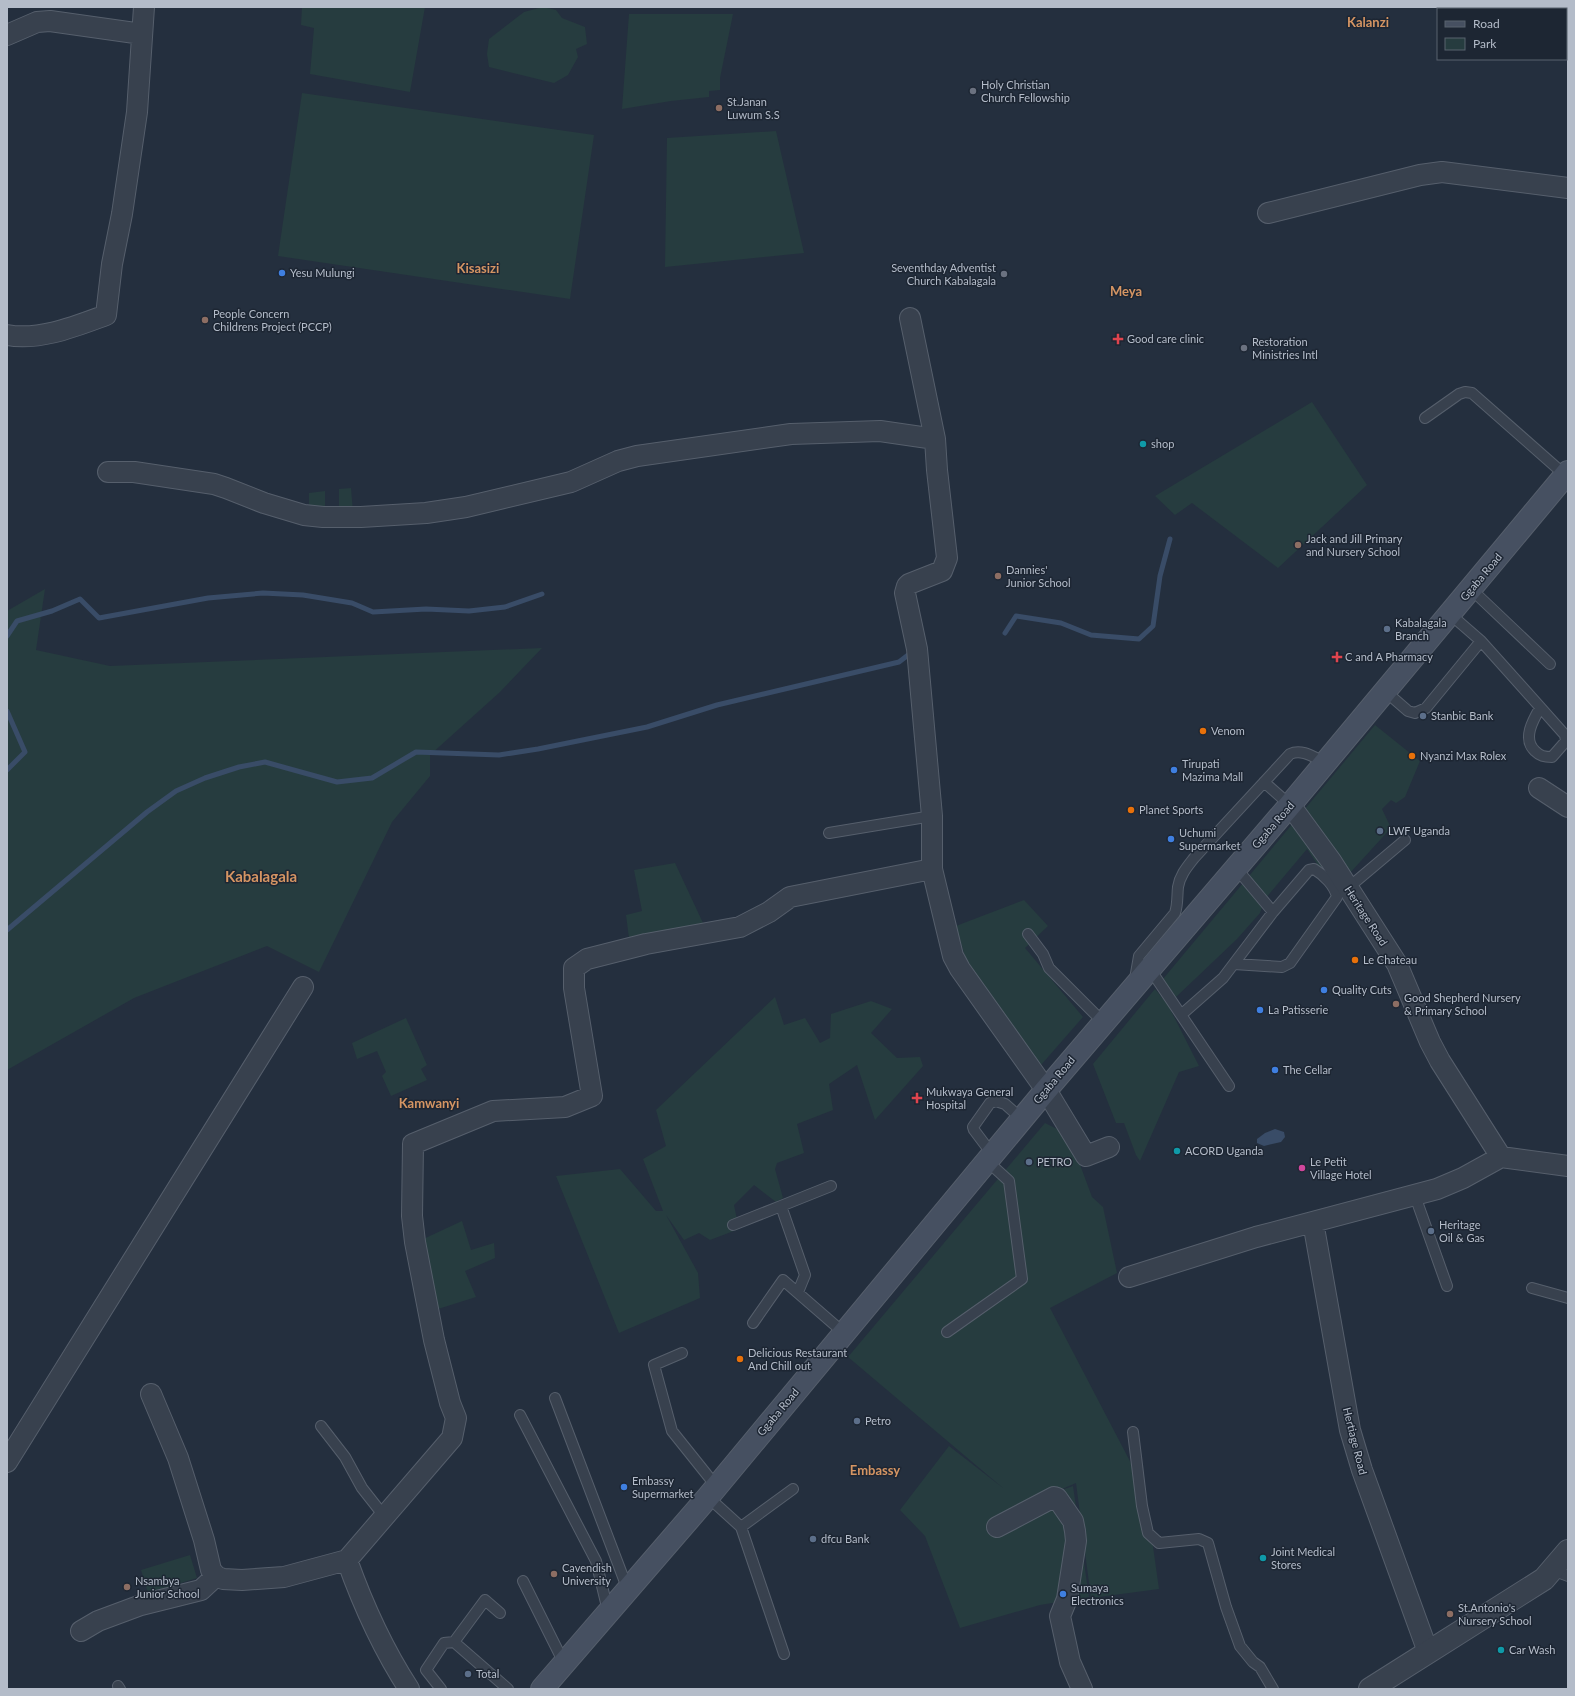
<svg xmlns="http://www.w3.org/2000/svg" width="1575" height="1696" viewBox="0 0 1575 1696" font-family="Lato,sans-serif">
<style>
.green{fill:#263c3f}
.water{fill:#394c67}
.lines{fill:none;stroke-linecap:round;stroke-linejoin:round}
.stream{stroke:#394c67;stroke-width:5}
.service-casing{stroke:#565f6c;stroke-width:12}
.minor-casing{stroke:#565f6c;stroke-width:22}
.tertiary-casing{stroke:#565f6c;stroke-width:24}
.secondary-casing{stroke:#565f6c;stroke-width:24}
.service{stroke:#38414e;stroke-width:10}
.minor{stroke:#38414e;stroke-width:20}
.tertiary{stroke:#38414e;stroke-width:22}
.secondary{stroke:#465061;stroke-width:22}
.worship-dot{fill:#6b7280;stroke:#1d2633;stroke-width:1.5}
.education-dot{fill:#8d6e63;stroke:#1d2633;stroke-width:1.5}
.shop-dot{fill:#3f7fe0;stroke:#1d2633;stroke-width:1.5}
.health-dot{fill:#e0444e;stroke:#1d2633;stroke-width:1.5}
.culture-dot{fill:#0f9aa8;stroke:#1d2633;stroke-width:1.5}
.service-dot{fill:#5c6f8a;stroke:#1d2633;stroke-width:1.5}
.food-dot{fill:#e8710a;stroke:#1d2633;stroke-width:1.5}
.hotel-dot{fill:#d1479c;stroke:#1d2633;stroke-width:1.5}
.labels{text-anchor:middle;stroke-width:3;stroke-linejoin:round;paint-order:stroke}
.poi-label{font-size:11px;fill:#b4bcc9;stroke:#1d2633;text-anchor:start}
.street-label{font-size:11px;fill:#b4bcc9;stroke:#1d2633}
.quarter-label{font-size:13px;font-weight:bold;fill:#d59563;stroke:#1d2633}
.district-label{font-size:15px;font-weight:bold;fill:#d59563;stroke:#1d2633}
</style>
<rect width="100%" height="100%" fill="#242f3e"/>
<!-- green -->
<path class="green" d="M302 7H425L410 92 310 74 314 28 301 25Z
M543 7 556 10 562 18 585 27 587 44 576 49 578 57 568 75 554 83 489 67 487 54 489 39 524 12Z
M629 14H733L720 78V90L709 91V97L671 101 622 109Z
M302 93 594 135 570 299 278 256Z
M776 131 804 253 665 267 667 138Z
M1312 402 1367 485 1278 568 1192 503 1175 515 1155 496Z
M351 488 353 512 339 514V489Z
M325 491V514H309V493Z
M45 589 36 650 110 666 542 648 500 692 430 755V776L392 822 319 972 267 946 134 998 7 1070V611Z
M1375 725 1420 761 1405 797 1396 803 1391 800 1382 809 1391 828 1349 874 1339 864 1322 871 1307 849 1265 899 1260 913 1237 939 1176 997 1163 979Z
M675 863 703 923 629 938 626 915 642 911 634 870Z
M1024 900 1048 926 1025 948 1083 1017 1041 1065 969 970 956 926Z
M1155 989 1168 1005 1199 1066 1179 1072 1140 1161 1136 1155 1124 1123H1116L1093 1064Z
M775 997 784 1025 805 1018 820 1043 830 1038 831 1014 871 1001 892 1009 871 1033 897 1058 920 1057 923 1066 875 1120 857 1065 829 1084 833 1110 797 1124 804 1153 777 1163 775 1169 783 1198 776 1202 754 1185 734 1205 739 1229 710 1240 699 1233 684 1240 666 1215 698 1273 700 1298 619 1333 556 1176 620 1169 656 1211H663L643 1159 666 1146 656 1110Z
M406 1018 427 1065 421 1069 427 1080 391 1096 382 1076 386 1072 377 1051 357 1059 352 1043Z
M1045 1123 1069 1135 1092 1197 1103 1207 1117 1273 1050 1308 1145 1490 1159 1589 1091 1598 1076 1483 1048 1495 1073 1486 1089 1597 1040 1605 960 1628 925 1536 900 1510 949 1446 1003 1488 848 1357Z
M462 1221 471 1250 494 1243 495 1258 465 1271 476 1297 438 1309 417 1242Z
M190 1555 197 1578 148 1593 141 1570Z"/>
<!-- water -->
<path class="water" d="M1275 1129 1284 1132 1285 1137 1281 1142 1264 1146 1257 1143V1139L1265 1133Z"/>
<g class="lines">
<!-- stream -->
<path class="stream" d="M1005 633 1016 616 1061 623 1091 635 1139 639 1153 626 1160 576 1170 539
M7 636 17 621 52 611 80 599 99 618 208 598 263 593 303 595 352 603 373 612 426 609 469 611 505 607 542 594
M7 711 25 752 7 770
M7 930 147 812 176 791 205 778 239 767 265 762 337 782 372 778 416 752 499 755 538 749 647 727 717 705 899 662 912 652"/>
<defs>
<path id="service" d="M1425 418 1459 394 1465 392 1472 393 1565 475
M1471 589 1550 664
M1450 614 1481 641 1565 735 1566 741 1552 757C1544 757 1540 756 1535 751 1522 739 1533 720 1540 708
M1385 691 1408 711 1415 713 1426 708 1481 641
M1264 782 1290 805
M829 833 932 816
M1236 868 1273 912
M1348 888 1405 840
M1028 934 1043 954 1049 968 1103 1022
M1150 969 1229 1086
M1135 979 1139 956 1175 913C1178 904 1177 896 1178 887 1180 875 1187 867 1194 858L1290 754C1302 748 1315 758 1326 763
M1181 1015 1223 978 1273 912 1309 870 1314 869C1324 875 1335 886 1337 897L1290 963 1282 967 1234 964
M992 1154 974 1130 973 1127 990 1103 996 1101 1005 1104 1022 1119
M1415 1196 1447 1286
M733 1225 781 1206
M1532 1288 1568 1298
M798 1292 805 1275 781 1206 831 1186
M753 1323 783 1280 844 1333
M947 1332 1022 1279 1009 1181 986 1160
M682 1353 654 1365 672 1431 716 1486
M555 1398 628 1590
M520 1415 596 1561 608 1611
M321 1426 345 1457 362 1488 384 1516
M1133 1432 1142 1506 1148 1533 1159 1543 1199 1539 1208 1543 1226 1607 1240 1646 1253 1662 1260 1667 1273 1689
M708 1497 741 1527 784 1654
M741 1527 793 1489
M1552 1570 1568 1576
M523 1581 564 1663
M500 1613 485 1600 454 1642 508 1689
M118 1686 120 1689
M441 1689 426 1670 444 1643 454 1642"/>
<path id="minor" d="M7 35 37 22 50 21 142 34
M1268 213 1420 175 1442 172 1568 188
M910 318 935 439
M7 335C40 341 76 326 106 315L112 264 122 214 137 112 144 7
M108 472H134L214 484 226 488 264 503 304 515 323 517H361L426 513 466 507 571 482 618 461 637 456 791 434 880 431 935 439 937 470 947 558 942 571 909 584 907 586 905 593 917 649 932 816V869L953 956 960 969 1046 1090 1086 1156 1109 1147
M1539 788 1568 807
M1290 805 1331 861 1397 964 1430 1042 1440 1061 1501 1157
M1313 1222 1350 1430 1362 1470 1428 1652
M1129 1277 1256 1237 1437 1189 1463 1178 1501 1157 1568 1166
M151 1394 178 1458 204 1540 211 1570 216 1576 223 1579 242 1580 284 1577 347 1560
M7 1462 303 987
M997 1527 1054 1497 1057 1498 1073 1521 1075 1531 1076 1541 1067 1599 1060 1616 1070 1662 1082 1689
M81 1631 98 1621 141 1605 201 1590 216 1576
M409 1689C383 1649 363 1605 347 1560L452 1438 456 1418 450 1403 434 1340 415 1242 412 1216 413 1144 493 1111 565 1107 592 1096 574 988V968L587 959 646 944 740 927 769 912 790 897 932 869"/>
<path id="tertiary" d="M1370 1689 1544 1579 1568 1551"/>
<path id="secondary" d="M542 1689 708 1497 1046 1090 1290 805 1568 472"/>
</defs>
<!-- service casing -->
<use href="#service" class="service-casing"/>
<!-- minor casing -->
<use href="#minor" class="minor-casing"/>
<!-- tertiary casing -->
<use href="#tertiary" class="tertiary-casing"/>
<!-- secondary casing -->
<use href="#secondary" class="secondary-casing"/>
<!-- service -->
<use href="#service" class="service"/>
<!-- minor -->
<use href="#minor" class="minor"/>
<!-- tertiary -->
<use href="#tertiary" class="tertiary"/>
<!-- secondary -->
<use href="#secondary" class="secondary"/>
</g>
<!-- markers -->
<g class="worship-dot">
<circle cx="973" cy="91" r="4"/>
<circle cx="1004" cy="274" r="4"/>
<circle cx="1244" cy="348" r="4"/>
</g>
<g class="education-dot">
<circle cx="719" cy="108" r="4"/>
<circle cx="205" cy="320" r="4"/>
<circle cx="1298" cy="545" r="4"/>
<circle cx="998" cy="576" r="4"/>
<circle cx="1396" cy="1004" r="4"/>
<circle cx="554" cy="1574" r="4"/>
<circle cx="127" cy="1587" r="4"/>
<circle cx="1450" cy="1614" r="4"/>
</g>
<g class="shop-dot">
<circle cx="282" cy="273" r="4"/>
<circle cx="1174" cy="770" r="4"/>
<circle cx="1171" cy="839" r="4"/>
<circle cx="1324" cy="990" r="4"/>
<circle cx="1260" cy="1010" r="4"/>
<circle cx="1275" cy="1070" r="4"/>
<circle cx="624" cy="1487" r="4"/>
<circle cx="1063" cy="1594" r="4"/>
</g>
<g class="health-dot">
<path d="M1116 333h4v4h4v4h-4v4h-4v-4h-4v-4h4z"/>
<path d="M1335 651h4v4h4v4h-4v4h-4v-4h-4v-4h4z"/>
<path d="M915 1092h4v4h4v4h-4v4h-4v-4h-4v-4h4z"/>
</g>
<g class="culture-dot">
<circle cx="1143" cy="444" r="4"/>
<circle cx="1177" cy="1151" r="4"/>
<circle cx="1263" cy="1558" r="4"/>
<circle cx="1501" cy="1650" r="4"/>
</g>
<g class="service-dot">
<circle cx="1387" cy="629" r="4"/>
<circle cx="1423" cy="716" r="4"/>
<circle cx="1380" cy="831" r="4"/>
<circle cx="1029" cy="1162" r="4"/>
<circle cx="1431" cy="1231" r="4"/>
<circle cx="857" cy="1421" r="4"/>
<circle cx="813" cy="1539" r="4"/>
<circle cx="468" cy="1674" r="4"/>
</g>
<g class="food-dot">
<circle cx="1203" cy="731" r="4"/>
<circle cx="1412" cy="756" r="4"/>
<circle cx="1131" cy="810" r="4"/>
<circle cx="1355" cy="960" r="4"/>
<circle cx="740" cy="1359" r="4"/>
</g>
<circle class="hotel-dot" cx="1302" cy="1168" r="4"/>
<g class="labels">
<!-- poi labels -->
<g class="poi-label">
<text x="981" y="89">Holy Christian<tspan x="981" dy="13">Church Fellowship</tspan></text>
<text x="727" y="106">St.Janan<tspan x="727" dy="13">Luwum S.S</tspan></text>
<text x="996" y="272" text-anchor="end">Seventhday Adventist<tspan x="996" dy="13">Church Kabalagala</tspan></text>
<text x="290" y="277">Yesu Mulungi</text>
<text x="213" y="318">People Concern<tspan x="213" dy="13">Childrens Project (PCCP)</tspan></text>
<text x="1127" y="343">Good care clinic</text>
<text x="1252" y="346">Restoration<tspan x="1252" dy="13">Ministries Intl</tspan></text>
<text x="1151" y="448">shop</text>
<text x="1306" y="543">Jack and Jill Primary<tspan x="1306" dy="13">and Nursery School</tspan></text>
<text x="1006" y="574">Dannies'<tspan x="1006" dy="13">Junior School</tspan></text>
<text x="1395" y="627">Kabalagala<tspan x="1395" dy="13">Branch</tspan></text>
<text x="1345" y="661">C and A Pharmacy</text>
<text x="1431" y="720">Stanbic Bank</text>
<text x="1211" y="735">Venom</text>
<text x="1420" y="760">Nyanzi Max Rolex</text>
<text x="1182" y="768">Tirupati<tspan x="1182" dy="13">Mazima Mall</tspan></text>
<text x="1139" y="814">Planet Sports</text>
<text x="1388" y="835">LWF Uganda</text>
<text x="1179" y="837">Uchumi<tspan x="1179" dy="13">Supermarket</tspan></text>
<text x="1363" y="964">Le Chateau</text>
<text x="1332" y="994">Quality Cuts</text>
<text x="1404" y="1002">Good Shepherd Nursery<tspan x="1404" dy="13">&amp; Primary School</tspan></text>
<text x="1268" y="1014">La Patisserie</text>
<text x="1283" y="1074">The Cellar</text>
<text x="926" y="1096">Mukwaya General<tspan x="926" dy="13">Hospital</tspan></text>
<text x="1185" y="1155">ACORD Uganda</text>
<text x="1037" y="1166">PETRO</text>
<text x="1310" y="1166">Le Petit<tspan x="1310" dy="13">Village Hotel</tspan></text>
<text x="1439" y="1229">Heritage<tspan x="1439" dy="13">Oil &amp; Gas</tspan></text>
<text x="748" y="1357">Delicious Restaurant<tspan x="748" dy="13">And Chill out</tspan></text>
<text x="865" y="1425">Petro</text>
<text x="632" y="1485">Embassy<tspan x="632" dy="13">Supermarket</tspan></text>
<text x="821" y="1543">dfcu Bank</text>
<text x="1271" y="1556">Joint Medical<tspan x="1271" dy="13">Stores</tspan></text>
<text x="562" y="1572">Cavendish<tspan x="562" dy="13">University</tspan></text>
<text x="135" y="1585">Nsambya<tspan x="135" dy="13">Junior School</tspan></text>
<text x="1071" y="1592">Sumaya<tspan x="1071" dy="13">Electronics</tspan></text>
<text x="1458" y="1612">St.Antonio's<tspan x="1458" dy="13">Nursery School</tspan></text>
<text x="1509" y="1654">Car Wash</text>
<text x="476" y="1678">Total</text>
</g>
<!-- street labels -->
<g class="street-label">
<text transform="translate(1481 577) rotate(-50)" y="4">Ggaba Road</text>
<text transform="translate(1273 825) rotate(-49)" y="4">Ggaba Road</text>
<text transform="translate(1366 916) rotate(57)" y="4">Heritage Road</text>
<text transform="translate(1054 1080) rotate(-50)" y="4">Ggaba Road</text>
<text transform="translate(778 1412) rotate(-50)" y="4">Ggaba Road</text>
<text transform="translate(1355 1441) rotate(76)" y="4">Hertiage Road</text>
</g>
<!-- quarter labels -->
<g class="quarter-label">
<text x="1368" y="27">Kalanzi</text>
<text x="478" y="273">Kisasizi</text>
<text x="1126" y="296">Meya</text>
<text x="429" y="1108">Kamwanyi</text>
<text x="875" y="1475">Embassy</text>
</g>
<!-- district labels -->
<g class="district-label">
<text x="261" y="882">Kabalagala</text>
</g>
</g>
<!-- border -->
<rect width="1575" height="1696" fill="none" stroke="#b4bcc9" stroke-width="16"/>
<!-- legend -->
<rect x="1437" y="8" width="130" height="52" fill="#1d2633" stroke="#59626f"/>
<rect x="1445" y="21" width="20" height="6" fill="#465061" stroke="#59626f"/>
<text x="1473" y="28" font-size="12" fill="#b4bcc9">Road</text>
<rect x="1445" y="38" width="20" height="12" fill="#263c3f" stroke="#59626f"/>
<text x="1473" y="48" font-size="12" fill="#b4bcc9">Park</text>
</svg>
